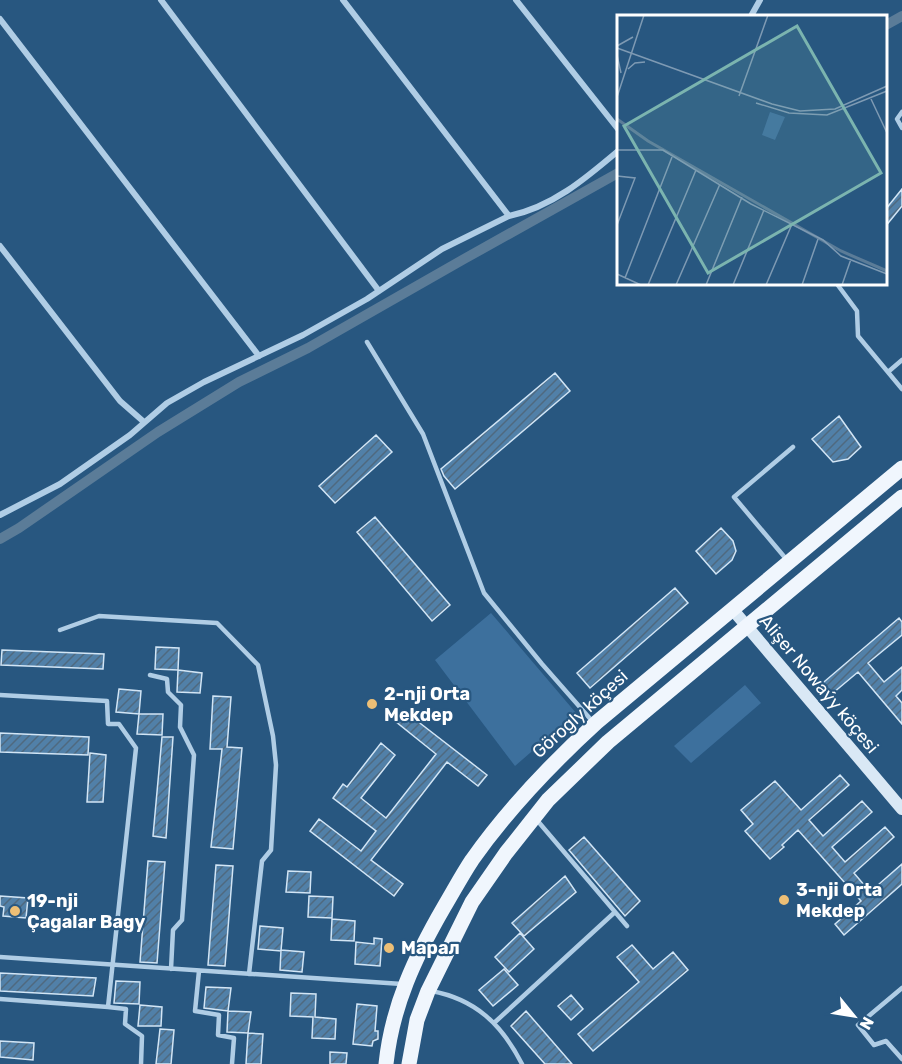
<svg xmlns="http://www.w3.org/2000/svg" width="902" height="1064" viewBox="0 0 902 1064" font-family="Rubik,sans-serif">
<style>
.garden{fill:#3d709d}
.lines{fill:none;stroke-linecap:round;stroke-linejoin:round}
.canal{stroke:#5b7c98;stroke-width:10}
.building{fill:url(#building-hatch);stroke:#d2e5f5;stroke-width:1.5}
.lane{stroke:#b0cde5;stroke-width:4.5}
.street{stroke:#b0cde5;stroke-width:6}
.secondary{stroke:#d9e8f5;stroke-width:12}
.primary{stroke:#f0f6fd;stroke-width:15}
.poi-dot{fill:#edbf76;stroke:#285780;stroke-width:2}
.labels{text-anchor:middle;stroke-width:4.5;stroke-linejoin:round;paint-order:stroke}
.street-label{font-size:18px;fill:#fff;stroke:#285780}
.poi-label{font-size:18px;font-weight:bold;fill:#fff;stroke:#285780;text-anchor:start}
.inset-river{fill:none;stroke:#5b7c98;stroke-width:3}
.inset-road{fill:none;stroke:#7e9ab3;stroke-width:1.5}
.view{fill:#7bb4af;fill-opacity:0.15;stroke:#7bb4af;stroke-width:3}
.inset-edge{fill:none;stroke:#fff;stroke-width:3}
</style>
<defs>
<pattern id="building-hatch" width="6" height="6" patternUnits="userSpaceOnUse" patternTransform="scale(1.5)"><rect width="6" height="6" fill="#5180a8"/><path d="M-1 1l2-2M0 6l6-6M5 7l2-2" fill="none" stroke="#4f697f"/></pattern>
</defs>
<rect width="100%" height="100%" fill="#285780"/>
<!-- garden -->
<path class="garden" d="M491 613 576 713 515 766 435 660Z
M745 685 761 703 691 763 674 746Z"/>
<g class="lines">
<!-- canal -->
<path class="canal" d="M886 25 902 16
M0 539 19 528 158 432 239 382 308 348 464 259 618 173"/>
</g>
<!-- building -->
<path class="building" d="M902 189V206L885 227V210Z
M555 373 570 391 455 489 444 476 441 469Z
M839 416 861 447 848 459 833 462 812 439Z
M376 435 392 452 335 503 319 486Z
M375 517 450 605 432 621 357 532Z
M721 528 733 541 736 551 732 560 716 574 696 551Z
M675 588 688 603 590 688 577 673Z
M899 618 902 622V635L868 663 884 682 902 667V690L896 696 902 703V724L858 672 827 698 818 687Z
M156 647 179 648 178 670 155 669Z
M2 650 104 654 103 669 1 665Z
M178 670 202 673 200 693 177 692Z
M119 689 141 691 139 714 116 712Z
M213 696 231 697 227 747 242 748 233 849 211 847 222 749H210Z
M403 710 487 775 478 786 447 762 371 860 403 884 394 896 310 831 319 819 361 851 376 831 333 798 343 784 347 787 381 743 395 755 361 798 386 818 436 754 395 721Z
M139 714H163L162 735 137 734Z
M0 733 89 737 88 755 0 752Z
M162 737H173L166 838 153 836Z
M90 753 106 755 103 802H87Z
M840 775 849 785 809 820 823 836 862 801 872 812 832 847 845 862 885 827 894 837 854 873 870 892 902 864V884L844 935 835 924 861 901 798 830 782 845 784 847 770 859 745 831 753 824 741 810 775 781 801 810Z
M584 837 640 901 625 916 569 850Z
M148 861 165 862 157 963 140 962Z
M216 865 233 866 225 966 208 965Z
M288 871 311 872 310 893 286 892Z
M565 876 576 892 524 936 512 923Z
M0 896 28 898 26 918 3 916 4 907 0 906Z
M309 896 333 897 332 918 308 917Z
M332 919 355 921 354 941 331 940Z
M260 926 283 928 281 951 258 949Z
M520 933 534 949 509 972 495 957Z
M374 938 382 939 380 966 355 964 356 942 374 944Z
M632 945 653 969 673 952 688 970 593 1051 578 1034 639 982 617 957Z
M281 950 304 952 302 972 280 970Z
M504 969 518 985 493 1006 479 990Z
M0 973 96 978 93 996 0 991Z
M116 981 140 982 139 1004 114 1003Z
M206 987 231 988 228 1011 204 1008Z
M291 993 316 994 315 1017 336 1019 335 1039 312 1038 313 1017 290 1016Z
M571 995 583 1009 571 1020 558 1006Z
M357 1004 377 1006 375 1031H378V1039L373 1041 372 1046 353 1044Z
M140 1005 162 1007 161 1026H138Z
M228 1011 251 1012 248 1033 227 1032Z
M526 1011 572 1064H545L511 1026Z
M160 1029 174 1030 171 1064H156Z
M248 1033 263 1034 261 1064H246Z
M0 1041 34 1043 33 1060 0 1057Z
M330 1052 347 1053 346 1064H330Z"/>
<g class="lines">
<!-- lane -->
<path class="lane" d="M902 112 897 119 902 128
M837 284 857 311 858 336 902 389
M367 342 423 434 484 593 542 664 593 722
M888 372 902 360
M787 560 734 497 793 447
M60 630 99 616 217 623 258 665 273 736 276 765 271 850 262 861 249 974
M150 675 167 679 168 692 181 705 180 727 194 755 182 920 173 930 171 969
M0 695 107 701 108 724H119L136 748 108 1007 126 1009 125 1024 142 1036 141 1064
M536 819 627 926
M0 957 402 984
M199 971 195 1011 219 1015 218 1035 234 1038 232 1064
M902 988 858 1025 874 1045 886 1041 902 1059
M431 991C476 999 502 1025 522 1064
M0 999 108 1007
M494 1023 615 912"/>
<!-- street -->
<path class="street" d="M161 0 379 291
M343 0 509 216
M516 0 618 129
M751 16 760 0
M0 19 259 356
M0 246 120 401 144 422
M0 515 60 484 130 435 167 403 204 382 303 335 367 299 442 249 509 216C552 207 585 179 618 151"/>
<!-- secondary -->
<path class="secondary" d="M733 610 902 809"/>
<!-- primary -->
<path class="primary" d="M386 1064C392 1006 415 957 444 907 453 892 462 875 472 860 508 809 551 764 597 722L902 468
M409 1064 417 1020 428 991 472 902 506 853 548 800 608 742 902 497"/>
</g>
<!-- markers -->
<g class="poi-dot">
<circle cx="372" cy="704" r="6"/>
<circle cx="784" cy="900" r="6"/>
<circle cx="15" cy="911" r="6"/>
<circle cx="389" cy="948" r="6"/>
</g>
<g class="labels">
<!-- street labels -->
<g class="street-label">
<text transform="translate(819 684) rotate(50)" y="6">Alişer Nowaýy köçesi</text>
<text transform="translate(580 714) rotate(-42)" y="6">Görogly köçesi</text>
</g>
<!-- poi labels -->
<g class="poi-label">
<text x="384" y="700">2-nji Orta<tspan x="384" dy="21">Mekdep</tspan></text>
<text x="796" y="896">3-nji Orta<tspan x="796" dy="21">Mekdep</tspan></text>
<text x="27" y="907">19-nji<tspan x="27" dy="21">Çagalar Bagy</tspan></text>
<text x="401" y="954">Марал</text>
</g>
</g>
<!-- overview -->
<g transform="translate(617 15)">
<rect width="270" height="270" fill="#285780"/>
<path d="M153 97 168 102 158 125 145 120Z" fill="#3d709d"/>
<path class="inset-river" d="M0 104 31 126 224 236 270 256"/>
<path class="inset-road" d="M0 31 16 22M0 33 155 89 183 96 218 94 270 71M0 40 4 58M11 54 18 48 28 47M122 81 151 0M0 82 27 0M254 84 270 118M139 88 172 98 210 100 270 76M0 135H46L134 189 206 225 224 241 270 259M0 161 18 163 0 210M0 259 24 270M8 263 55 142M31 270 79 155M59 270 103 169M89 270 125 182M116 270 147 195M149 270 175 209M185 270 201 224M225 270 234 244"/>
<path class="view" d="M180 11 264 158 91 258 7 111Z"/>
<rect width="270" height="270" class="inset-edge"/>
</g>
<!-- north arrow -->
<g transform="translate(854 1016) rotate(120)" stroke="#285780" stroke-width="4.5" paint-order="stroke">
<path d="M0-4.5L10 22L0 15L-10 22Z" fill="#ffffff"/>
<text y="-9" font-size="16" font-weight="bold" text-anchor="middle" fill="#ffffff">N</text>
</g>
</svg>
